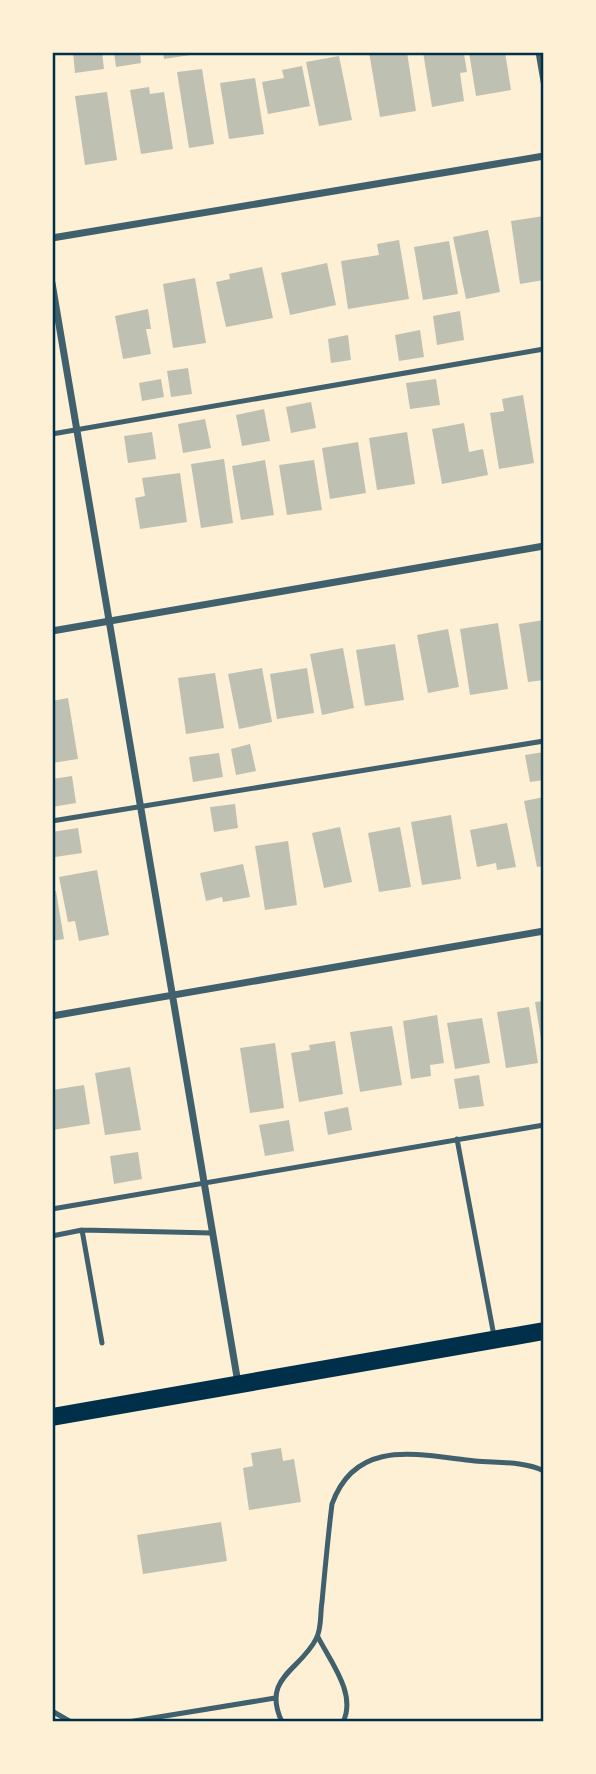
<svg xmlns="http://www.w3.org/2000/svg" width="596" height="1774" viewBox="0 0 596 1774" font-family="'Source Serif 4',serif">
<style>
.building{fill:#bec0b2}
.lines{fill:none;stroke-linecap:round;stroke-linejoin:round}
.service{stroke:#3f606c;stroke-width:5}
.minor{stroke:#3f606c;stroke-width:7}
.primary{stroke:#003049;stroke-width:18}
.neatline{fill:none;stroke:#003049;stroke-width:2.5}
</style>
<rect width="100%" height="100%" fill="#fdf0d5"/>
<!-- building -->
<path class="building" d="M73 52H102L104 69 75 73Z
M114 52H140L141 63 116 67Z
M163 52H197V54L164 59Z
M369 52H407L416 111 380 117Z
M423 52 464 54 467 72 460 73 464 101 432 107Z
M469 52H505L511 90 476 96Z
M339 56 352 120 319 126 306 62Z
M302 66 310 106 268 114 262 82 284 78 282 70Z
M202 69 214 144 189 148 177 72Z
M255 78 264 134 229 139 220 83Z
M149 87 150 94 164 92 173 149 141 154 130 90Z
M107 92 117 160 85 165 75 96Z
M544 216V280L520 284 511 221Z
M488 230 500 292 466 299 453 237Z
M399 240 409 299 348 309 341 261 379 255 377 244Z
M449 241 458 294 423 300 414 247Z
M327 263 336 305 290 315 281 273Z
M262 267 273 318 226 327 216 282 230 279 229 274Z
M195 278 206 343 173 348 163 284Z
M148 309 151 329H146L151 354 123 359 115 316Z
M460 311 464 340 437 345 433 316Z
M420 330 424 357 399 361 395 335Z
M348 335 351 360 331 363 328 339Z
M188 368 192 394 171 397 167 371Z
M161 379 164 397 142 401 139 383Z
M436 379 440 405 410 409 406 383Z
M523 395 534 463 499 469 490 413 504 411 502 399Z
M311 402 316 428 291 433 286 407Z
M264 409 270 441 242 446 236 415Z
M205 419 211 448 183 453 178 424Z
M464 423 469 452 483 449 488 475 442 484 432 429Z
M152 432 156 459 128 463 124 436Z
M407 432 415 484 377 490 369 438Z
M358 442 366 493 330 499 322 448Z
M224 459 233 523 201 528 191 464Z
M265 460 274 515 241 520 232 466Z
M314 460 322 510 287 515 279 465Z
M180 473 187 522 140 529 135 498 145 496 142 478Z
M544 620V680L528 682 519 624Z
M498 623 508 689 470 695 460 629Z
M448 629 459 687 428 693 417 635Z
M395 644 404 700 365 706 356 650Z
M343 648 354 708 322 715 310 654Z
M262 668 272 722 239 729 228 674Z
M307 668 314 713 277 719 270 674Z
M215 673 224 728 186 734 178 678Z
M68 698 78 759 52 763V701Z
M250 744 256 771 236 775 231 749Z
M544 752V780L530 782 525 755Z
M219 753 223 777 193 782 189 757Z
M72 776 76 803 52 807V779Z
M544 797V866L537 867 524 801Z
M235 804 238 828 214 832 210 807Z
M451 815 461 879 422 885 411 822Z
M507 823 516 867 497 870 496 863 477 867 470 830Z
M340 827 352 882 324 888 312 833Z
M400 827 411 887 379 892 368 833Z
M78 828 82 853 55 857 52 832Z
M288 841 297 905 265 910 255 846Z
M243 864 250 897 223 902 222 897 206 901 200 873Z
M97 870 109 935 79 941 75 921 68 922 59 877Z
M56 891 64 939 52 941V892Z
M544 1001V1044L542 1045 535 1002Z
M529 1007 538 1063 506 1068 497 1012Z
M437 1015 444 1063 430 1065 431 1076 411 1079 403 1021Z
M482 1018 490 1063 455 1069 447 1023Z
M392 1026 402 1085 360 1092 350 1032Z
M335 1041 343 1094 299 1102 291 1053 310 1050 309 1045Z
M275 1043 284 1108 250 1113 240 1048Z
M130 1067 141 1130 105 1135 95 1073Z
M479 1075 484 1106 459 1109 454 1079Z
M84 1085 90 1124 52 1130V1090Z
M348 1107 352 1130 328 1135 324 1112Z
M289 1120 294 1151 265 1156 259 1125Z
M138 1152 142 1179 114 1184 110 1156Z
M281 1448 283 1461 294 1459 301 1502 249 1510 243 1468 253 1466 251 1453Z
M221 1522 227 1561 143 1574 137 1535Z"/>
<g class="lines">
<!-- service -->
<path class="service" d="M538 52 544 87
M52 434 544 349
M52 821 544 741
M457 1139 494 1336
M52 1209 544 1125
M82 1230 102 1343
M52 1236 82 1230 212 1233
M318 1637C330 1661 357 1694 343 1722
M52 1711 71 1722
M128 1722 275 1698
M282 1722C261 1677 300 1671 316 1639 322 1629 320 1613 322 1602 325 1569 328 1536 332 1504 356 1437 419 1455 475 1461 497 1463 524 1461 544 1471"/>
<!-- minor -->
<path class="minor" d="M52 238 544 156
M52 283 238 1383
M52 631 544 546
M52 1016 544 931"/>
<!-- primary -->
<path class="primary" d="M52 1417 544 1331"/>
</g>
<!-- border -->
<rect width="596" height="1774" fill="none" stroke="#fdf0d5" stroke-width="108"/>
<rect x="54" y="54" width="488" height="1666" class="neatline"/>
</svg>
